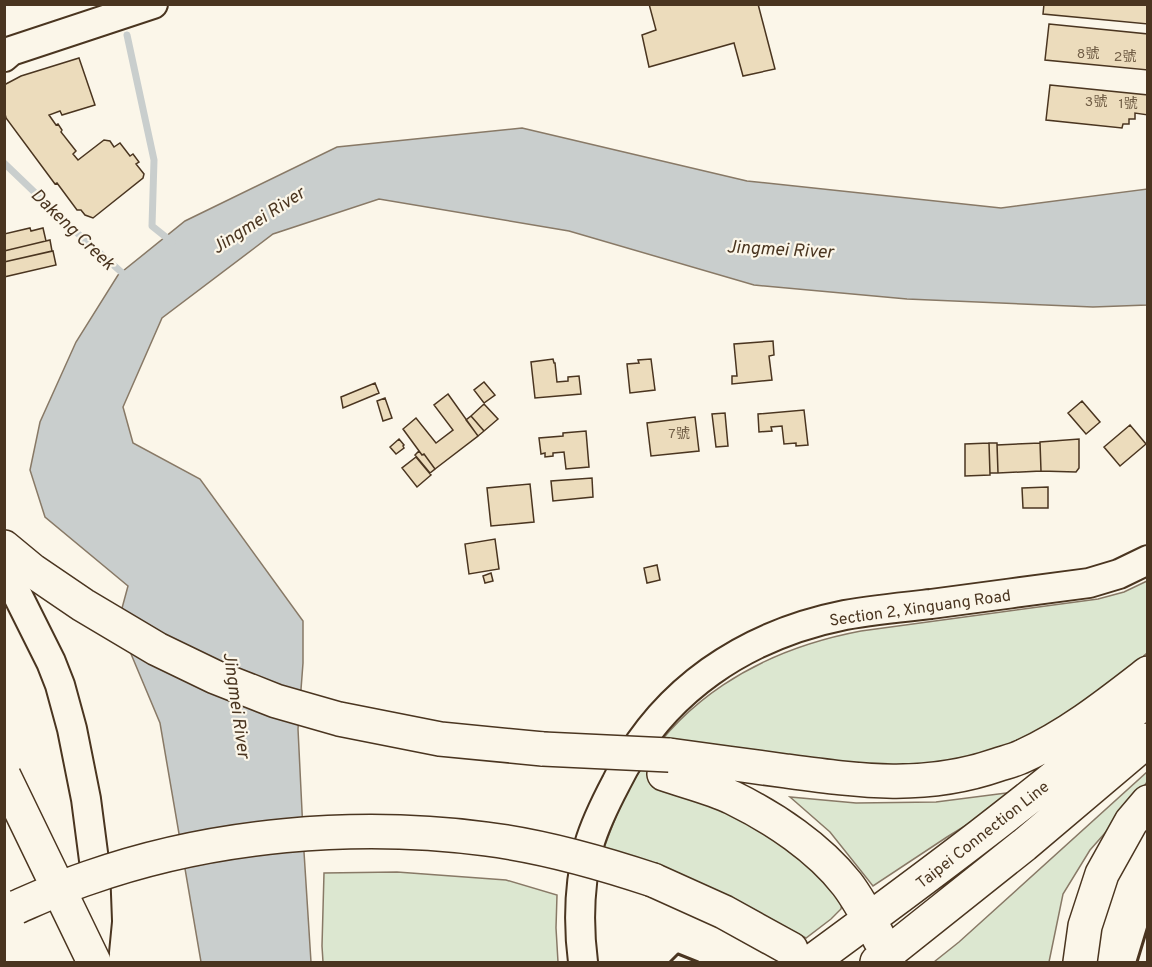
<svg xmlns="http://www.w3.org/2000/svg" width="1152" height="967" viewBox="0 0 1152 967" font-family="Overpass,'Noto Sans TC',sans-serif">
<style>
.green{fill:#dce7d0;stroke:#887966;stroke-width:1.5}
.water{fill:#c9cecd;stroke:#887966;stroke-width:1.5}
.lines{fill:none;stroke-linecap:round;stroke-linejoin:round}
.stream{stroke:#c9cecd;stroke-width:7}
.building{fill:#ecdcbc;stroke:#4a3520;stroke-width:1.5}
.secondary-casing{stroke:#4a3520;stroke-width:32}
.highway-casing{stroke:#4a3520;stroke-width:36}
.secondary{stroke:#fbf6e9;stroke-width:28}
.highway{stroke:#fbf6e9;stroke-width:33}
.highway-bridge-casing{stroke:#4a3520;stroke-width:36;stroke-linecap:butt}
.highway-bridge{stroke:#fbf6e9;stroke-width:33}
.wall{stroke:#4a3520;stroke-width:3}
.labels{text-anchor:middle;stroke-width:4.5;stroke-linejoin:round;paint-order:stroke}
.number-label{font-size:14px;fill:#725f47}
.street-label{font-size:16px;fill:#4a3520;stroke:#fbf6e9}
.water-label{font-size:18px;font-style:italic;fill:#4a3520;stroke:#fbf6e9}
</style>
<rect width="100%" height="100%" fill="#fbf6e9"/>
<!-- green -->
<path class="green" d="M1147 581V653C1127 670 1107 690 1084 705 1036 737 977 760 919 765 875 768 830 762 787 756 749 751 712 745 674 740L711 804 757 827 800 856 833 889 842 903 841 909 831 919 806 938 747 907 602 854C609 834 616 814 626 795 673 701 760 650 861 631L1098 599 1124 592Z
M1147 772V782L1136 798 1090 850 1063 894 1049 962H934L959 942Z
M1022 791 947 837 873 886 830 832 790 797 856 803 936 802Z
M397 872 506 880 557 895 556 928 558 962H323L322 946 324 873Z"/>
<!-- water -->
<path class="water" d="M522 128 747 181 1001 208 1147 189V305L1093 307 907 299 754 285 569 231 379 199 273 234 162 318 123 407 133 443 200 479 303 621V663L298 729 304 852 311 962H201L160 723 118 623 128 586 45 517 30 470 40 422 76 342 118 275 185 221 337 147Z"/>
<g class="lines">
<!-- stream -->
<path class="stream" d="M127 35 154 160 152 226 172 242
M4 163 76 232 128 278"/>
</g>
<!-- building -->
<path class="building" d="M649 4H758L775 69 743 76 734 43 649 67 642 35 656 30Z
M1044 4H1148V24L1043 14Z
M1049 24 1148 34V70L1045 60Z
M79 58 95 105 62 115 60 111 49 115 56 125 58 124 62 130 61 132 76 151 73 154 78 160 104 140 110 141 114 147 120 143 130 156 133 154 139 162 136 164 144 174 143 178 93 218 85 215 81 210H77L57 183 55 184 6 118 4 110V85L21 76Z
M1050 85 1148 95V115L1135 113V119H1129V124H1123L1122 128 1046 120Z
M30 228 31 231 43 228 46 241 4 251V234Z
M50 240 52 251 4 262V251Z
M53 251 56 265 4 277V262Z
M773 341 774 355 769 356 772 380 732 384V376H737L734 344Z
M553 359 554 363H555L557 382 568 381V377L579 376 581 394 535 398 531 362Z
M651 359 655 390 630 393 627 364 639 363 638 360Z
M484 382 495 395 484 403 474 390Z
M375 383 379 393 343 408 341 397Z
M448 394 478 436 435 469 424 454 422 455 403 429 416 418 436 443 453 430 434 405Z
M385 398 392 418 383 421 377 401Z
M1082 401 1100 422 1086 434 1068 413Z
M484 404 498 419 484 431 471 416Z
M804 410 808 445 796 446V443L784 444 782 426 771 427 772 431 759 432 758 414Z
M725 413 728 446 716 447 712 414Z
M471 416 484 431 478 436 466 420Z
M695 417 699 451 651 456 647 423Z
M1130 425 1146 444 1120 466 1104 447Z
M586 431 589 467 566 469 564 452 553 453V456L545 457V453L541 454 539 438 563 436V433Z
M399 439 404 445 403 446 404 448 396 454 390 447Z
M1079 439V468L1076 472 1041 471 1040 442Z
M989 443H997L998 473H990Z
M989 443 990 475 965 476V444Z
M1040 443 1041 471 998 473 997 445Z
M419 451 422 455 424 454 435 469 430 473 415 455Z
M416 457 431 475 417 487 402 468Z
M592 478 593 497 553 501 551 481Z
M530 484 534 522 491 526 487 488Z
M1048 487V508H1023L1022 488Z
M495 539 499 569 469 574 465 544Z
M657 565 660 580 647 583 644 568Z
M491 573 493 581 485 583 483 576Z"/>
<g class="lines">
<defs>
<path id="secondary" d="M4 57 11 51 153 4
M4 562 17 594 51 662 60 685 72 729 86 799 95 868 97 921 93 962
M583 962C578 923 579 884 589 845 595 824 606 802 616 783 662 690 745 635 845 615 873 610 903 607 931 604 984 597 1036 590 1089 583L1119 574 1148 560"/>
<path id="highway" d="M4 547 33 571 83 605 157 649 215 677 276 701 339 719 440 739 543 749
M669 755C708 760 747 766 786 771 860 781 925 790 997 765 1006 762 1015 760 1023 756 1069 735 1108 704 1148 673
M664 774C687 782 712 788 733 798 774 818 819 848 847 884 860 901 870 921 880 940
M653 880 724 912 791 949
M811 962C924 879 1038 795 1144 702
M877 962 1024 845 1148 740
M1080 962 1085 926 1102 874 1131 822 1148 802"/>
</defs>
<!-- secondary casing -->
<use href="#secondary" class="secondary-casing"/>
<!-- highway casing -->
<use href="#highway" class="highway-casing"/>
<!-- secondary -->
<use href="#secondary" class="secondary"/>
<!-- highway -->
<use href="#highway" class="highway"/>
<defs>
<path id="highway-bridge" d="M543 749 669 755
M4 776 94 962
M17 907C40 897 64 886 88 878 213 834 356 822 486 839 543 846 599 862 653 880"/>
</defs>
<!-- highway-bridge casing -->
<use href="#highway-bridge" class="highway-bridge-casing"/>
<!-- highway-bridge -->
<use href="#highway-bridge" class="highway-bridge"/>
<!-- wall -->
<path class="wall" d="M670 962 678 954 698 962
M1137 962 1148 926"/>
</g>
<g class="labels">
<!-- number labels -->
<g class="number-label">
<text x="1088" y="58">8號</text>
<text x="1125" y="61">2號</text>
<text x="1096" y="106">3號</text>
<text x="1128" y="108">1號</text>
<text x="679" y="438">7號</text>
</g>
<!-- street labels -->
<g class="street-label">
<text transform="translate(920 607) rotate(-8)" y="6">Section 2, Xinguang Road</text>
<text transform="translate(982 834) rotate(-38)" y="6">Taipei Connection Line</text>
</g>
<!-- water labels -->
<g class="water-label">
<text transform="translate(258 220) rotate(-33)" y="6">Jingmei River</text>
<text transform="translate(73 229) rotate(44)" y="6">Dakeng Creek</text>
<text transform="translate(780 249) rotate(3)" y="6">Jingmei River</text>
<text transform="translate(237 705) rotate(82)" y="6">Jingmei River</text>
</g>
</g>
<!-- border -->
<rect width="1152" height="967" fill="none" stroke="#4a3520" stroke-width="12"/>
</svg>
